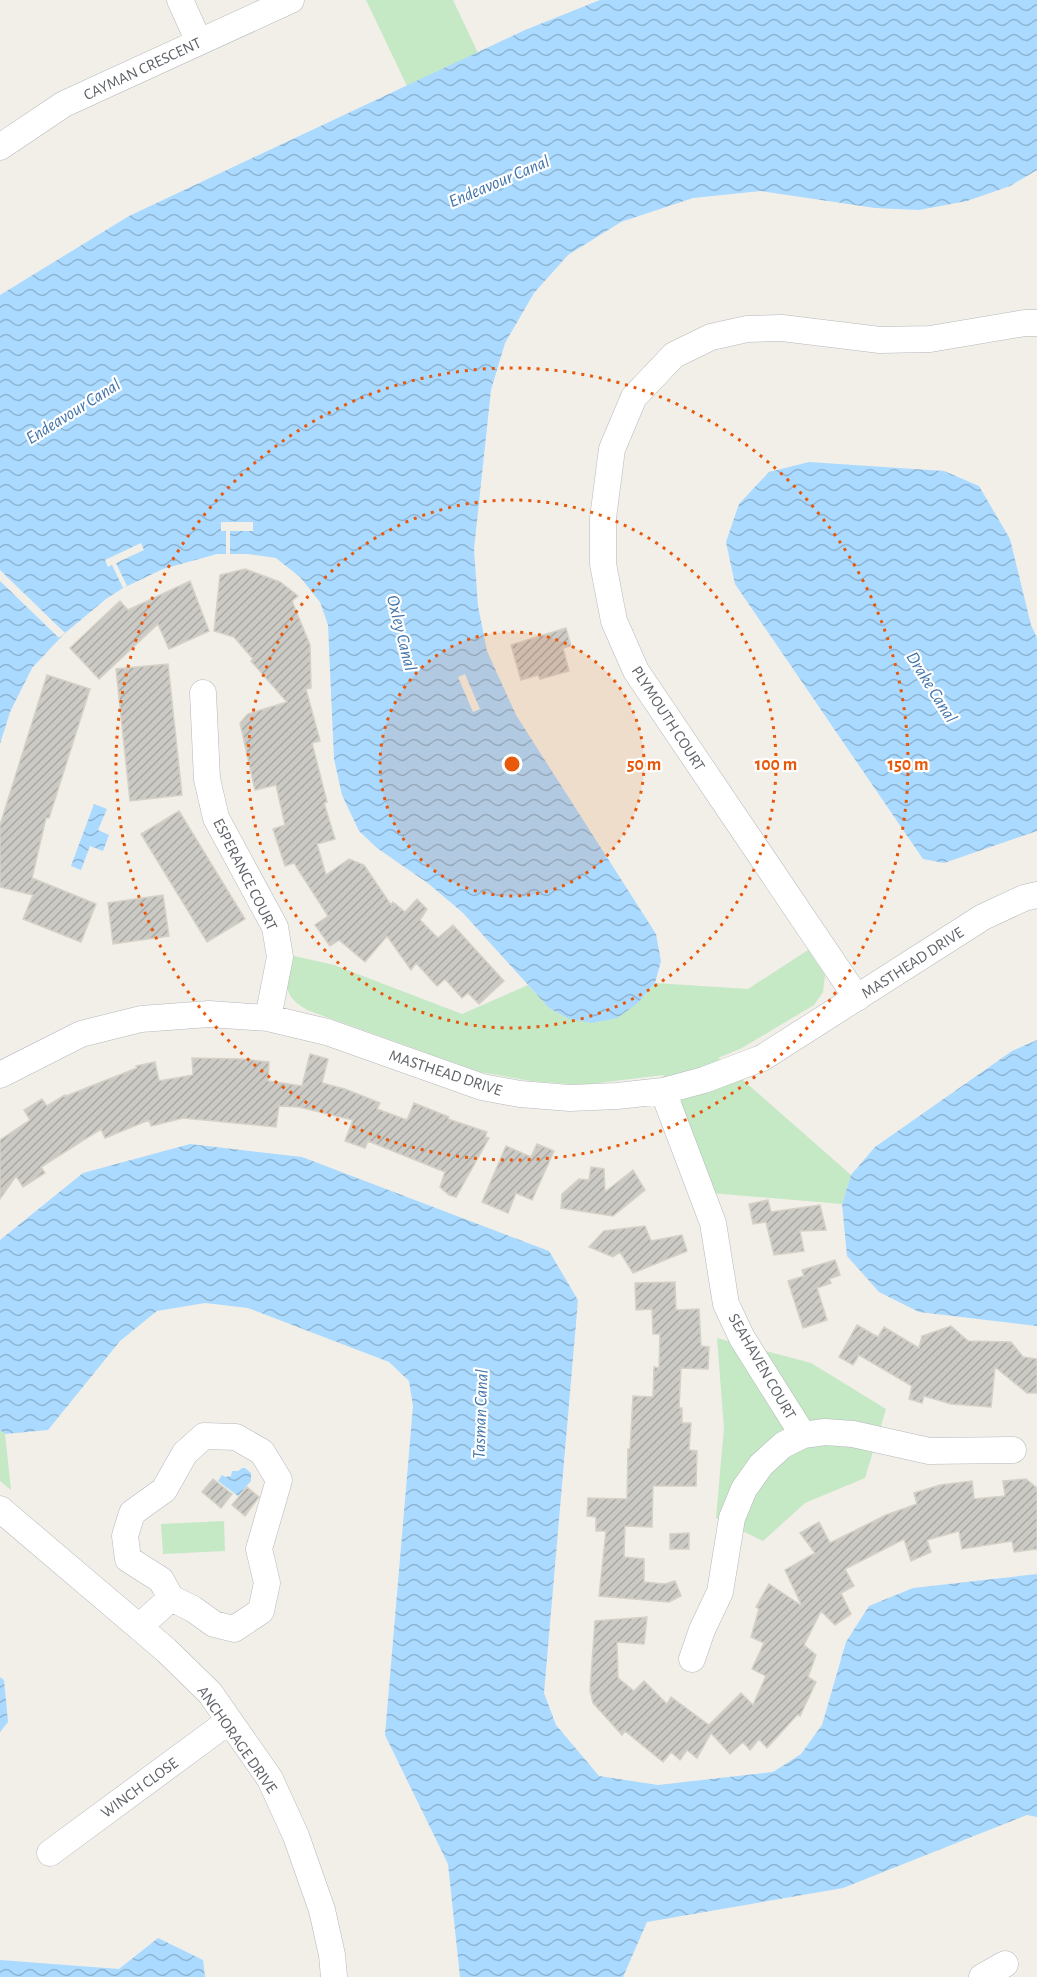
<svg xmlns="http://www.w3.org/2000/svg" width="1037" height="1977" viewBox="0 0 1037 1977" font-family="'Alegreya Sans',sans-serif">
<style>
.green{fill:#c5e8c5}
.water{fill:url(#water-waves)}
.pier{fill:#f1efe8}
.building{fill:url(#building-hatch);stroke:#d6d1c6;stroke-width:1.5}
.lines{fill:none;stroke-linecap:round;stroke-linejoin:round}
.minor-casing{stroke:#b5b8bc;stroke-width:27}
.minor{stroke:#fff;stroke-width:26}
.ring{fill:none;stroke:#e8590c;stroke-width:3;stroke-dasharray:3 6}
.labels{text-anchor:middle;stroke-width:4.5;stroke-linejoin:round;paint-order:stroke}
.street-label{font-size:16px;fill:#5f6368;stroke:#fff}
.water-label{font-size:18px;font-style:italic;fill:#4174aa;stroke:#fff}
.centre{fill:#e8590c;stroke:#fff;stroke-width:3}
.ring-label{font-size:18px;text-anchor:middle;font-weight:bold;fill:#e8590c;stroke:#fff;stroke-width:4.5;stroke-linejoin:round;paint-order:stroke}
</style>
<defs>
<pattern id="water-waves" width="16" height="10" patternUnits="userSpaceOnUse" patternTransform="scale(1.5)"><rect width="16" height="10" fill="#aadaff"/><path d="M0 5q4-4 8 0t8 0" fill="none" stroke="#8eb4d2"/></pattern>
<pattern id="building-hatch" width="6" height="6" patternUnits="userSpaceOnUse" patternTransform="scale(1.5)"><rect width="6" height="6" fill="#cccac5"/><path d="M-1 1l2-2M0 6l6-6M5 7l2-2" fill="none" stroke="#a9a8a4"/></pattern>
</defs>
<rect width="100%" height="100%" fill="#f1efe8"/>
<!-- green -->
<path class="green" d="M366 0H453L478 53 407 86Z
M808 950 825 975 823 992 814 1005 742 1048 718 1058 851 1175 842 1204 711 1193 663 1075 582 1085 531 1081 480 1072 307 1010C280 994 286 983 290 955L334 965 462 1014 528 985 549 1008 569 1019 638 1003 655 983 748 989Z
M717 1338 811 1363 886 1409 865 1478 805 1503 763 1541 716 1518 724 1428Z
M0 1430 5 1434 11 1490 0 1481Z
M224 1521 225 1551 163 1554 161 1524Z"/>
<!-- water -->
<path class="water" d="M600 0H1037V170L1010 186 967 201 919 210 875 208 761 191 693 198 621 222 568 255 534 293 505 343 491 390 474 549 478 606 487 651 516 715 656 934 661 961 655 983 638 1003 617 1018 592 1023 569 1019 549 1008 463 913 429 884 377 848 359 831 342 795 334 759 328 625 320 602 300 577 276 558 248 554H217L163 569 123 588 106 599 65 633 32 668 10 712 0 744V295L129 216 525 30Z
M809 462 944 471 979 486 1010 539 1031 625 1037 638V831L944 863 923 859 735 584 726 542 739 504 769 472Z
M94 804 107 809 98 830 109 835 103 851 90 846 81 870 71 866Z
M1037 1040V1326L919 1312 879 1292 847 1256 842 1204 851 1175 875 1147 1012 1051Z
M190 1144 302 1157 549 1251 578 1300 544 1693 556 1725 599 1776 658 1785 773 1772 801 1754 822 1725 846 1642 869 1606 913 1588 1037 1574V1817L1027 1815 843 1888 647 1922 623 1977H460L448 1864 385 1735 413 1406 409 1381 389 1362 248 1308 205 1303 157 1311 120 1341 48 1430 5 1434 0 1430V1240L83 1173Z
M242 1468H245L251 1473V1481L238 1496 218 1481 222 1475 225 1477 231 1476 232 1471H238Z
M0 1677 4 1680 8 1722 0 1732Z
M158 1938 203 1960 205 1977H0V1960L119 1969Z"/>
<!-- pier -->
<path class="pier" d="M221 522H253V531H230V554H226V531H221Z
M141 543 144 550 116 563 127 586 123 588 112 565 108 567 105 560Z
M0 570 65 633 59 638 0 581Z
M465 674 480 709 473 712 458 677Z"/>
<!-- building -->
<path class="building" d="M245 569 280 582 298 596 292 601 310 645 311 688 306 689 320 741 312 743 327 802 324 803 335 839 317 844 326 875 349 859 364 865 391 905 393 902 405 912 417 899 427 909 420 920 438 938 453 925 504 981 479 1004 468 993 462 998 445 979 437 986 416 963 411 970 387 936 365 962 339 940 330 946 315 925 328 916 294 863 285 866 273 829 285 825 276 785 255 790 240 723 248 714 287 702 251 661 253 659 234 637 214 631 220 575Z
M190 581 209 631 169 649 158 624 99 679 70 648 120 601 128 610Z
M566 628 571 646 563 648 569 671 540 679 538 675 521 680 511 645Z
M168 664 182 795 130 801 116 669Z
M47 675 90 689 49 818H46L32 878 96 904 81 942 23 919 33 895 0 887V825Z
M179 811 245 919 207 942 141 834Z
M163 895 169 936 113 944 108 903Z
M310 1054 328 1059 322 1083 345 1089 380 1103 377 1109 407 1120 414 1103 449 1117 448 1119 487 1132 485 1137 489 1138 456 1197 449 1195 440 1187 445 1172 368 1141 365 1148 345 1141 353 1120 299 1107 279 1106 276 1127 183 1118 151 1126 149 1120 105 1138 101 1129 41 1167 45 1173 23 1187 16 1176 0 1199V1140L30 1120 24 1110 42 1099 47 1106 65 1095 66 1096 137 1068 136 1066 155 1062 159 1081 193 1075 192 1058 241 1059 269 1062 268 1081 302 1086Z
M537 1144 554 1151 532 1200 516 1193 508 1213 482 1202 506 1146 531 1157Z
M591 1167 604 1169 605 1192 633 1170 645 1190 613 1216 561 1208 562 1194 579 1179 589 1180Z
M768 1200 771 1212 820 1205 826 1230 800 1231 804 1251 774 1255 766 1222 753 1224 749 1204Z
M645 1226 651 1241 682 1235 687 1251 633 1273 620 1252 613 1257 589 1247 604 1231Z
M835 1260 840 1275 829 1279 831 1283 817 1288 827 1320 803 1328 788 1281 804 1276 802 1270Z
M675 1282 676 1310 699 1309 701 1346 709 1347 708 1369 681 1368 679 1408H682V1423H691L689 1450 697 1451 696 1486H653L652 1527 625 1526 624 1557 644 1559V1582L665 1584 675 1581 681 1596 669 1602 599 1596 606 1531H596V1517L587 1516 588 1498 627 1499 628 1449H630L633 1396 653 1397 654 1367 659 1368 660 1334H653L652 1309 636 1310 635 1283Z
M857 1325 878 1337 884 1327 919 1348 922 1336 951 1326 968 1341 1011 1342 1023 1357 1037 1359V1393H1027L995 1367 991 1407 951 1404 924 1396 922 1403 909 1399 912 1386 859 1355 853 1365 839 1357Z
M213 1479 232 1494 221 1508 202 1492Z
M1026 1479 1037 1488V1549L1014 1552 1012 1541 962 1549 959 1531 927 1540 931 1552 911 1561 904 1539 845 1569 854 1586 841 1593 851 1614 835 1625 821 1611 804 1645 816 1655 808 1677 816 1682 800 1716 798 1714 767 1748 759 1739 750 1750 743 1742 730 1754 711 1733 697 1758 687 1750 680 1760 671 1752 663 1762 625 1731 622 1735 593 1703 590 1690 595 1621 647 1617 644 1644 617 1642 618 1678 634 1691 644 1681 667 1704 671 1697 709 1725 741 1693 753 1705 766 1676 752 1669 764 1643 751 1637 759 1609 756 1607 769 1584 802 1606 785 1570 815 1553 800 1533 819 1522 830 1543 886 1515 917 1504 914 1493 940 1485 972 1481 974 1499 1005 1496 1003 1481Z
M247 1487 259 1497 245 1516 232 1505Z
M689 1533V1549H670V1534Z"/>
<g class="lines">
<defs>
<path id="minor" d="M180 0 199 42
M0 147 64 104 291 0
M203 693 207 779 216 818 275 927 280 957 268 1018
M857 998 636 671 614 621 603 564V518L612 449 634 397 674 355 711 337 747 329 782 328 880 340 930 339 1025 323H1037
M0 1075 81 1034 141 1019 209 1014 268 1018 327 1032 482 1087 520 1094 570 1098 617 1096 663 1091 704 1080 762 1058 983 917 1024 898 1037 895
M663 1091 713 1223 726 1304 742 1338 803 1435
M204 1436 236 1437 262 1452 279 1480 259 1549 267 1583 261 1611 234 1629 214 1624 193 1609 171 1598 161 1580 128 1559 125 1536 132 1513 164 1490 185 1453Z
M0 1509 166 1650 210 1693 270 1779 296 1836 322 1910 332 1955 334 1977
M139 1627 171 1598
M692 1659 702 1630 720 1592 732 1518 744 1489 761 1465 783 1445 803 1435 825 1432 853 1434 929 1451 1013 1450
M50 1853 229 1721
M982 1977 1005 1964"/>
</defs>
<!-- minor casing -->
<use href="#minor" class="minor-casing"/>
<!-- minor -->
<use href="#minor" class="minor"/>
</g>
<!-- distance rings -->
<circle cx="512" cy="764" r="132" fill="#e8590c" fill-opacity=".12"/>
<g class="ring">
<circle cx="512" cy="764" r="132"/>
<circle cx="512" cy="764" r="264"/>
<circle cx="512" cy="764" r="396"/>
</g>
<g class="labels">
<!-- street labels -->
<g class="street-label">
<text transform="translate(142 68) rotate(-25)" y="6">CAYMAN CRESCENT</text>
<text transform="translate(669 718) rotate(57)" y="6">PLYMOUTH COURT</text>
<text transform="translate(246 874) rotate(63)" y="6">ESPERANCE COURT</text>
<text transform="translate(912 962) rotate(-33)" y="6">MASTHEAD DRIVE</text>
<text transform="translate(446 1072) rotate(18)" y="6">MASTHEAD DRIVE</text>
<text transform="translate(763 1366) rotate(60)" y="6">SEAHAVEN COURT</text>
<text transform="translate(238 1739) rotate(55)" y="6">ANCHORAGE DRIVE</text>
<text transform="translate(139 1787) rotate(-36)" y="6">WINCH CLOSE</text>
</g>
<!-- water labels -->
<g class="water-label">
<text transform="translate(499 181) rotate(-23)" y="6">Endeavour Canal</text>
<text transform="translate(73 411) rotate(-32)" y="6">Endeavour Canal</text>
<text transform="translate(402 633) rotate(76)" y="6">Oxley Canal</text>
<text transform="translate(932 687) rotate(58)" y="6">Drake Canal</text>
<text transform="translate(480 1414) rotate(-88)" y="6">Tasman Canal</text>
</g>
</g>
<circle cx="512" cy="764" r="9" class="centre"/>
<g class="ring-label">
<text x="644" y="770">50 m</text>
<text x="776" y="770">100 m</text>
<text x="908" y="770">150 m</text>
</g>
</svg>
